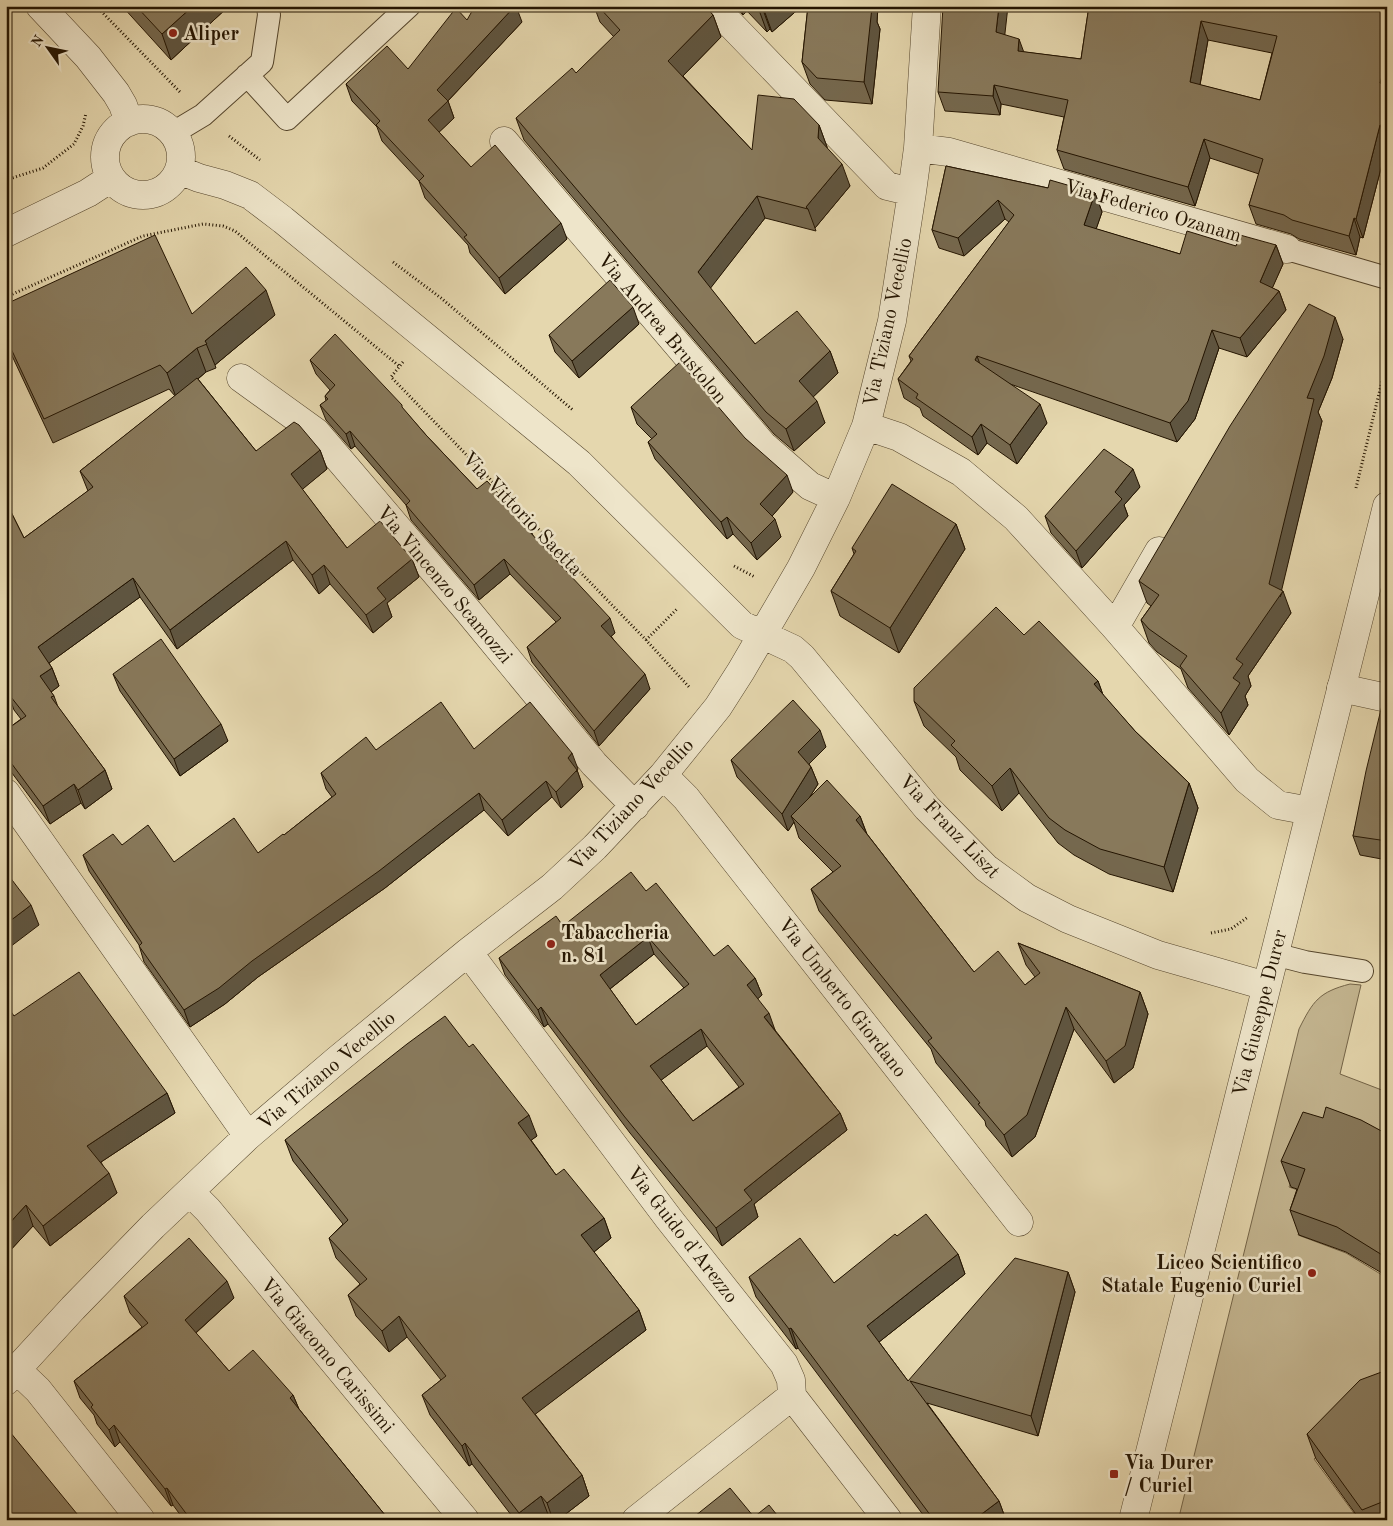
<svg xmlns="http://www.w3.org/2000/svg" width="1393" height="1526" viewBox="0 0 1393 1526" font-family="'Old Standard TT',serif">
<style>
.green{fill:#c4b691;stroke:#746549}
.lines{fill:none;stroke-linecap:round;stroke-linejoin:round}
.service-casing{stroke:#54452c;stroke-width:24}
.minor-casing{stroke:#54452c;stroke-width:29}
.tertiary-casing{stroke:#54452c;stroke-width:29}
.path{stroke:#231401;stroke-width:3;stroke-dasharray:1 2.5;stroke-linecap:butt}
.service{stroke:#eee5ca;stroke-width:22}
.minor{stroke:#eee5ca;stroke-width:28}
.tertiary{stroke:#eee5ca;stroke-width:28}
.wall{fill:#75684e;stroke:#231401;fill-rule:evenodd}
.shaded-wall{fill:#5f5540;stroke:#231401}
.building{fill:#88795b;stroke:#231401;fill-rule:evenodd}
.poi-dot{fill:#8f2418;stroke:#eee5ca;stroke-width:2}
.labels{text-anchor:middle;stroke-width:5;stroke-linejoin:round;paint-order:stroke}
.poi-label{font-size:20px;font-weight:bold;fill:#231401;stroke:#eee5ca;text-anchor:start}
.street-label{font-size:20px;fill:#231401;stroke:#eee5ca}
</style>
<rect width="100%" height="100%" fill="#e5d7ae"/>
<filter id="stains"><feTurbulence type="fractalNoise" baseFrequency=".004" numOctaves="4"/><feColorMatrix values="0 0 0 0 .2 0 0 0 0 .09 0 0 0 0 .02 0 0 0 .5 -.17"/></filter>
<radialGradient id="worn" r=".72"><stop offset=".6" stop-color="#630" stop-opacity="0"/><stop offset="1" stop-color="#630" stop-opacity=".3"/></radialGradient>
<!-- green -->
<path class="green" d="M1350 984 1361 985 1340 1074 1387 1092V1151L1311 1135 1289 1187 1312 1195 1298 1235 1346 1253 1387 1278V1397L1368 1405 1314 1459 1359 1520H1180L1179 1517 1299 1029C1313 1001 1319 992 1350 984Z"/>
<g class="lines">
<defs>
<path id="service" d="M247 75 287 119 409 6
M173 133 203 115 262 62 269 15 268 6
M1287 249 1387 278
M1274 954 1305 962 1362 971"/>
<path id="minor" d="M40 6 88 57 116 93 123 105 129 122
M713 6 887 186 912 192
M105 157a38 38 0 1 1 76 0a38 38 0 1 1-76 0Z
M504 141 763 445 810 486 836 498
M918 148 949 152 1287 249
M179 170 199 178 225 185 250 195 283 220 579 463 742 625 793 649 802 657 927 808 986 868 1027 898 1068 919 1158 955 1266 986
M6 233 88 193 111 178
M241 378 316 432 468 611 594 764 635 806
M866 426 899 437 961 472 1016 518 1115 627 1247 780 1278 805 1310 811
M1115 627 1159 551
M1341 688 1387 698
M663 775 686 798 1019 1222
M6 793 248 1136
M468 952 669 1219 784 1364 791 1380 792 1396 888 1520
M190 1192 208 1210 465 1520
M17 1370 38 1390 141 1520
M6 1381 73 1308 153 1226 248 1136 337 1060 468 952 552 887 595 847 663 775 718 707 741 671 801 568 836 498 866 426 892 321 912 192 918 148 927 6
M636 1520 792 1396"/>
<path id="tertiary" d="M1133 1520 1387 506"/>
</defs>
<!-- service casing -->
<use href="#service" class="service-casing"/>
<!-- minor casing -->
<use href="#minor" class="minor-casing"/>
<!-- tertiary casing -->
<use href="#tertiary" class="tertiary-casing"/>
<!-- path -->
<path class="path" d="M96 6 180 92
M229 136 260 160
M6 180 43 168 74 144 83 126 86 113
M393 262 441 298 574 411
M6 297 143 236 203 224 223 226 235 231 399 366
M403 362 391 377 646 640 690 688
M1356 488 1387 361
M734 566 755 577
M646 640 678 608
M1211 933 1231 929 1248 917"/>
<!-- service -->
<use href="#service" class="service"/>
<!-- minor -->
<use href="#minor" class="minor"/>
<!-- tertiary -->
<use href="#tertiary" class="tertiary"/>
</g>
<!-- wall -->
<path class="wall" d="M122 6H229L171 60Z
M594 6H705L713 15 721 37 683 76 752 150 819 125 827 147V148L850 186 815 228 816 231 765 218 710 288 755 344 830 351 838 373 813 397 825 423 794 451 774 434 524 140 516 118 576 73 614 37 600 22Z
M735 6H802L772 32 770 29 767 32 747 11 743 15Z
M808 6H878L877 22 880 29 872 104 825 100 810 84 802 62Z
M1089 6H1387V145L1363 238 1360 237 1356 255 1299 239 1291 234 1256 224 1249 205 1259 174 1210 158 1195 206 1064 169 1057 150 1064 117 1001 104 1000 115 945 111 938 92 1005 35 1024 52 1081 59ZM1208 40 1272 53 1260 100 1200 85Z
M467 20 522 22 448 101 454 118 439 132 471 167 567 239 505 294 470 253 468 245 425 198 419 181 382 141 377 127 352 101 346 84 408 69Z
M946 166 1048 188 1095 193 1102 212 1096 229 1180 254 1236 246 1276 245 1283 264 1272 288 1279 291 1286 310 1247 357 1219 348 1195 419 1177 442 1010 384 1047 423 1017 464 987 443 978 455 923 416 920 408 904 398 898 379 911 361 909 356 1009 222 1005 219 964 256 939 248 932 230Z
M6 304 192 314 275 315 215 365 216 368 206 372 198 379 256 451 320 450 327 469 302 489 347 548 412 559 419 577 387 603 392 617 373 633 330 584 319 594 293 560 177 649 140 597 49 663 52 668 59 686 51 692 54 696 58 707 105 770 112 789 85 809 81 803 50 824 6 765V730L21 719 14 710 6 687V502L24 538 88 491 80 471 175 396 169 389 53 443 6 343Z
M639 324 579 378 555 352 549 335Z
M1343 339 1332 378 1318 412 1322 421 1281 590 1291 613 1248 676 1251 686 1245 696 1248 705 1229 735 1188 688 1181 669 1157 652 1149 643 1141 620 1151 606 1147 603 1139 581Z
M310 360 404 410 426 435 477 489 533 536 615 633 611 636 650 689 599 746 532 662 527 647 556 622 510 574 479 600 411 520 406 505 355 446 351 449 326 420 320 405 326 401 325 396 330 390 316 374Z
M631 407 745 438 793 492 772 516 781 537 757 560 733 534 727 539 655 459 648 442 652 439 637 424Z
M1140 487 1124 505 1128 516 1082 568 1051 533 1045 516Z
M956 524 965 549 899 653 840 616 831 591 854 554 852 548Z
M1024 635 1098 681 1103 695 1135 731 1189 783 1198 808 1173 892 1109 874 1074 855 1058 843 1019 793 1002 811 960 770 956 757 924 726 914 701Z
M113 674 228 741 180 776 120 691Z
M1387 692V860L1360 855 1353 836Z
M826 747 809 764 811 767 818 784 809 798 860 816 867 834 974 972 1025 985 1035 977 1026 965 1018 943 1140 992 1148 1014 1133 1068 1114 1083 1074 1029 1035 1137 1012 1157 986 1126 985 1121 936 1063 931 1049 819 911 811 889 833 872 799 838 794 822 788 831 737 777 731 760Z
M474 749 578 769 577 770 583 787 561 808 552 797 508 836 484 810 385 888 258 977 225 1004 190 1027 144 962 139 945 89 871 83 855 122 845 174 862 258 853 284 835 332 797 326 789 321 773 376 750Z
M646 891 714 956 755 978 762 995 757 999 775 1030 840 1113 847 1130 754 1204 758 1217 722 1246 630 1133 548 1024 544 1027 505 975 499 958 563 926ZM654 954 684 988 636 1025 610 989ZM707 1046 739 1087 693 1121 661 1080Z
M14 1016 167 1093 175 1113 101 1162 117 1193 50 1246 33 1226 6 1255Z
M1323 1118 1387 1134V1276L1346 1252 1299 1235 1290 1210 1297 1189 1291 1187 1281 1161Z
M537 1136 531 1140 556 1175 604 1218 611 1238 594 1252 639 1310 646 1330 535 1414 582 1475 589 1496 558 1520H551L549 1517 545 1520H515L472 1464 469 1466 430 1415 422 1395 441 1380 407 1337 389 1352 356 1316 348 1295 360 1284 336 1258 329 1238 343 1224 293 1161 285 1140Z
M897 1236 958 1254 965 1274 879 1342 908 1381 1068 1272 1075 1292 1038 1436 927 1403 999 1501 1006 1520H927L798 1348 796 1349 756 1297 749 1277 834 1283Z
M124 1296 234 1298 196 1333 229 1371 293 1395 299 1409 389 1520H184L173 1505 171 1506 120 1442 115 1447 97 1424 94 1415 80 1398 74 1381 142 1327 130 1313Z
M1387 1370V1520H1360L1316 1459 1307 1434Z"/>
<!-- shaded-wall -->
<path class="shaded-wall" d="M193 6H229L171 60 162 34Z
M515 6H516L522 22 443 106 437 90Z
M740 6H745L747 11 743 15Z
M769 6H802L772 32 764 10Z
M869 6H878L877 22 880 29 872 104 864 82Z
M999 6H1008L1003 51 996 32Z
M762 7 770 29 767 32 759 10Z
M713 15 721 37 676 83 668 61Z
M1201 21 1208 40 1197 101 1190 82Z
M1019 39 1026 58 1018 51Z
M1387 60V102L1380 83Z
M994 85 1001 104 1000 115 993 96Z
M448 101 454 118 434 137 428 120Z
M819 125 827 147 826 160 818 138Z
M1380 125 1387 145 1363 238 1356 219Z
M1204 139 1210 158 1195 206 1188 187Z
M842 164 850 186 815 228 808 209 806 207Z
M1095 193 1102 212 1091 244 1084 225Z
M757 196 765 218 706 294 698 272Z
M998 200 1005 219 964 256 958 238Z
M1354 218 1360 237 1356 255 1349 236Z
M561 223 567 239 505 294 499 278Z
M1276 245 1283 264 1267 300 1260 282Z
M266 290 275 315 215 365 205 341Z
M1279 291 1286 310 1247 357 1240 338Z
M633 307 639 324 579 378 572 361Z
M1335 317 1343 339 1332 378 1318 412 1322 421 1280 597 1283 591 1291 613 1248 676 1251 686 1245 696 1248 705 1229 735 1221 713 1233 678 1236 659 1307 398Z
M1212 330 1219 348 1195 419 1177 442 1170 423Z
M197 348 206 372 176 397 167 373Z
M830 351 838 373 807 403 799 381Z
M977 356 984 375 975 360Z
M817 401 825 423 794 451 786 429Z
M1040 404 1047 423 1017 464 1010 445Z
M981 424 987 443 978 455 972 437Z
M350 431 355 446 351 449 346 434Z
M320 450 327 469 298 493 291 474Z
M1133 469 1140 487 1124 505 1128 516 1082 568 1076 551 1115 492Z
M787 475 793 492 767 522 760 504Z
M727 517 733 534 727 539 721 522Z
M775 519 781 537 757 560 751 543Z
M956 524 965 549 899 653 890 628Z
M530 528 536 543 528 530Z
M286 541 293 560 177 649 170 630Z
M412 559 419 577 387 603 392 617 373 633 366 615 377 588Z
M504 559 510 574 479 600 474 585Z
M324 565 330 584 319 594 312 575Z
M133 578 140 597 45 666 38 647Z
M610 618 615 633 607 640 601 626Z
M52 668 59 686 47 695 40 676Z
M645 674 650 689 599 746 594 731Z
M1098 681 1107 706 1094 684Z
M221 724 228 741 180 776 174 759Z
M820 730 826 747 804 769 798 752Z
M572 753 578 769 576 772 577 770 583 787 561 808 556 792 568 758Z
M811 767 818 784 795 820 791 816 794 822 788 831 782 814Z
M1010 768 1019 793 1002 811 992 786Z
M105 770 112 789 85 809 78 790Z
M546 781 552 797 508 836 502 820Z
M1189 783 1198 808 1173 892 1164 867Z
M74 784 81 803 50 824 43 806Z
M479 793 484 810 385 888 258 977 225 1004 190 1027 184 1010Z
M860 816 868 838 856 820Z
M31 905 39 925 6 950V924Z
M648 937 654 954 606 992 600 975Z
M755 978 762 995 753 1003 747 985Z
M1140 992 1148 1014 1133 1068 1114 1083 1106 1061Z
M541 1007 548 1024 544 1027 538 1010Z
M1066 1007 1074 1029 1035 1137 1012 1157 1004 1135Z
M769 1013 775 1030 764 1017Z
M701 1029 707 1046 656 1084 650 1066Z
M167 1093 175 1113 95 1166 87 1146Z
M840 1113 847 1130 754 1204 758 1217 722 1246 716 1228 744 1190Z
M529 1115 537 1136 526 1144 518 1123Z
M109 1173 117 1193 50 1246 43 1226Z
M26 1205 33 1226 6 1255V1227Z
M604 1218 611 1238 589 1256 581 1235Z
M958 1254 965 1274 874 1346 867 1326Z
M1068 1272 1075 1292 1038 1436 1031 1416Z
M227 1281 234 1298 191 1337 185 1320Z
M639 1310 646 1330 529 1419 522 1398Z
M399 1316 407 1337 389 1352 382 1331Z
M791 1328 798 1348 796 1349 789 1329Z
M293 1395 300 1412 290 1398Z
M114 1425 120 1442 115 1447 109 1430Z
M465 1443 472 1464 469 1466 462 1446Z
M582 1475 589 1496 558 1520H553L547 1503Z
M167 1488 173 1505 171 1506 165 1489Z
M541 1496 549 1517 545 1520H521L519 1513Z
M999 1501 1006 1520H981L979 1516Z"/>
<!-- building -->
<path class="building" d="M136 6H193L162 34Z
M475 6H515L437 90 448 101 428 120 471 167 495 145 561 223 499 278 464 237 467 235 419 181 424 176 376 125 380 121 346 84 387 46 408 69 456 8 467 20Z
M598 6H705L713 15 668 61 752 150 758 95 794 99 819 125 818 138 842 164 806 207 808 209 757 196 698 272 755 344 797 311 830 351 799 381 817 401 786 429 766 412 516 118 572 68 576 73 620 30Z
M756 6H769L764 10 762 7 759 10Z
M808 6H869V7H872L864 82 817 78 802 62Z
M943 6H999L996 32 1019 39 1018 51 1081 59 1089 6H1387V60L1380 83 1387 85V127L1380 125 1356 219 1354 218 1349 236 1292 220 1284 215 1249 205 1263 159 1204 139 1188 187 1057 150 1068 100 994 85 993 96 938 92ZM1201 21 1277 36 1260 100 1190 82Z
M946 166 1048 188 1050 180 1095 193 1084 225 1180 254 1187 231 1236 246 1240 235 1276 245 1260 282 1279 291 1240 338 1212 330 1188 401 1170 423 977 356 975 360 1040 404 1010 445 981 424 972 437 916 398 918 394 898 379 913 359 909 356 1014 215 998 200 958 238 932 230Z
M155 235 192 314 246 267 266 290 205 341 207 344 197 348 167 373 160 365 44 419 6 338V304Z
M610 280 633 307 572 361 549 335Z
M1309 304 1335 317 1324 356 1307 398 1314 399 1269 584 1283 591 1236 659 1243 664 1233 678 1240 683 1221 713 1180 666 1187 656 1149 629 1141 620 1159 595 1139 581 1230 426Z
M335 334 402 405V407L426 435 477 489 487 481 530 528 528 530 610 618 601 626 645 674 594 731 527 647 561 618 504 559 474 585 406 505 410 501 350 431 346 434 320 405 328 399 325 396 335 385 310 360Z
M680 362 745 438 787 475 760 504 775 519 751 543 727 517 721 522 648 442 657 434 631 407Z
M197 378 256 451 294 422 299 425 320 450 291 474 347 548 380 521 412 559 377 588 386 599 366 615 324 565 312 575 286 541 170 630 133 578 38 647 52 668 40 676 54 696 51 697 105 770 78 790 74 784 43 806 6 756V730L26 716 7 692 6 687V666L10 663 6 657V502L24 538 93 487 80 471Z
M1104 449 1133 469 1115 492 1122 499 1076 551 1045 516Z
M892 484 956 524 890 628 831 591 856 551 852 548Z
M996 607 1024 635 1039 621 1098 681 1094 684 1135 731 1189 783 1164 867 1100 849 1065 830 1049 818 1010 768 992 786 951 745 955 741 914 701V688Z
M161 639 221 724 174 759 113 674Z
M1387 692V841L1353 836 1366 771 1385 693Z
M793 700 820 730 798 752 811 767 782 814 731 760Z
M441 702 474 749 530 702 572 753 568 758 577 770 556 792 546 781 502 820 479 793 379 871 252 961 219 988 184 1010 139 946 142 943 83 855 113 834 122 845 148 825 174 862 234 818 258 853 283 834 284 835 336 794 321 773 366 737 376 750Z
M827 780 860 816 856 820 974 972 998 951 1025 985 1040 973 1018 943 1140 992 1125 1046 1106 1061 1066 1007 1027 1115 1004 1135 978 1104 980 1103 928 1041 932 1038 811 889 841 866 791 816Z
M6 872 31 905 6 924Z
M631 872 646 891 656 883 714 956 728 945 755 978 747 985 769 1013 764 1017 840 1113 744 1190 752 1200 716 1228 624 1116 541 1007 538 1010 499 958 556 916 563 926ZM648 937 689 984 636 1025 600 975ZM701 1029 744 1084 693 1121 650 1066Z
M79 972 167 1093 87 1146 109 1173 43 1226 26 1205 6 1227V1004L14 1016Z
M445 1016 469 1047 473 1044 529 1115 518 1123 556 1175 564 1169 604 1218 581 1235 639 1310 522 1398 582 1475 547 1503 541 1496 519 1513 465 1443 462 1446 422 1395 446 1376 399 1316 382 1331 348 1295 367 1279 329 1238 348 1220 285 1140 407 1044Z
M1326 1107 1361 1120 1387 1134V1258L1337 1227 1290 1210 1305 1169 1281 1161 1303 1112 1323 1118Z
M926 1214 958 1254 867 1326 908 1381 1015 1258 1068 1272 1031 1416 910 1381 999 1501 979 1516 982 1520H934L791 1328 789 1329 749 1277 800 1238 834 1283 895 1234 897 1236Z
M189 1238 227 1281 185 1320 229 1371 253 1350 293 1395 290 1398 389 1520H191L167 1488 165 1489 114 1425 109 1430 91 1407 93 1405 74 1381 148 1323 124 1296Z
M1387 1370V1500L1362 1510 1307 1434 1360 1380Z
M10 1432 82 1520H6V1435Z
M730 1488 754 1517 769 1505 781 1520H690Z"/>
<!-- markers -->
<g class="poi-dot">
<circle cx="173" cy="33" r="5"/>
<circle cx="551" cy="944" r="5"/>
<circle cx="1312" cy="1273" r="5"/>
<rect x="1109" y="1469" width="10" height="10" rx="2.5"/>
</g>
<g class="labels">
<!-- poi labels -->
<g class="poi-label">
<text x="183" y="40">Aliper</text>
<text x="561" y="939">Tabaccheria<tspan x="561" dy="23">n. 81</tspan></text>
<text x="1302" y="1269" text-anchor="end">Liceo Scientifico<tspan x="1302" dy="23">Statale Eugenio Curiel</tspan></text>
<text x="1124" y="1469">Via Durer<tspan x="1124" dy="23">/ Curiel</tspan></text>
</g>
<!-- street labels -->
<g class="street-label">
<text transform="translate(1153 210) rotate(16)" y="7">Via Federico Ozanam</text>
<text transform="translate(887 322) rotate(-78)" y="7">Via Tiziano Vecellio</text>
<text transform="translate(663 328) rotate(50)" y="7">Via Andrea Brustolon</text>
<text transform="translate(523 513) rotate(46)" y="7">Via Vittorio Saetta</text>
<text transform="translate(445 584) rotate(50)" y="7">Via Vincenzo Scamozzi</text>
<text transform="translate(631 804) rotate(-47)" y="7">Via Tiziano Vecellio</text>
<text transform="translate(950 826) rotate(46)" y="7">Via Franz Liszt</text>
<text transform="translate(843 997) rotate(52)" y="7">Via Umberto Giordano</text>
<text transform="translate(1259 1013) rotate(-76)" y="7">Via Giuseppe Durer</text>
<text transform="translate(326 1070) rotate(-40)" y="7">Via Tiziano Vecellio</text>
<text transform="translate(683 1234) rotate(52)" y="7">Via Guido d'Arezzo</text>
<text transform="translate(328 1355) rotate(50)" y="7">Via Giacomo Carissimi</text>
</g>
</g>
<!-- margin -->
<rect width="1393" height="1526" fill="none" stroke="#e5d7ae" stroke-width="25"/>
<rect x="8" y="8" width="1378" height="1511" fill="none" stroke="#231401" stroke-width="2.5"/>
<rect x="12" y="12" width="1368" height="1501" fill="none" stroke="#231401"/>
<!-- north arrow -->
<g transform="translate(48 48) rotate(303)" stroke="#eee5ca" stroke-width="4" paint-order="stroke">
<path d="M0-4L9 19L0 12L-9 19Z" fill="#231401"/>
<text y="-8" font-size="14" font-weight="bold" text-anchor="middle" fill="#231401">N</text>
</g>
<rect width="100%" height="100%" filter="url(#stains)"/>
<rect width="100%" height="100%" fill="url(#worn)"/>
</svg>
